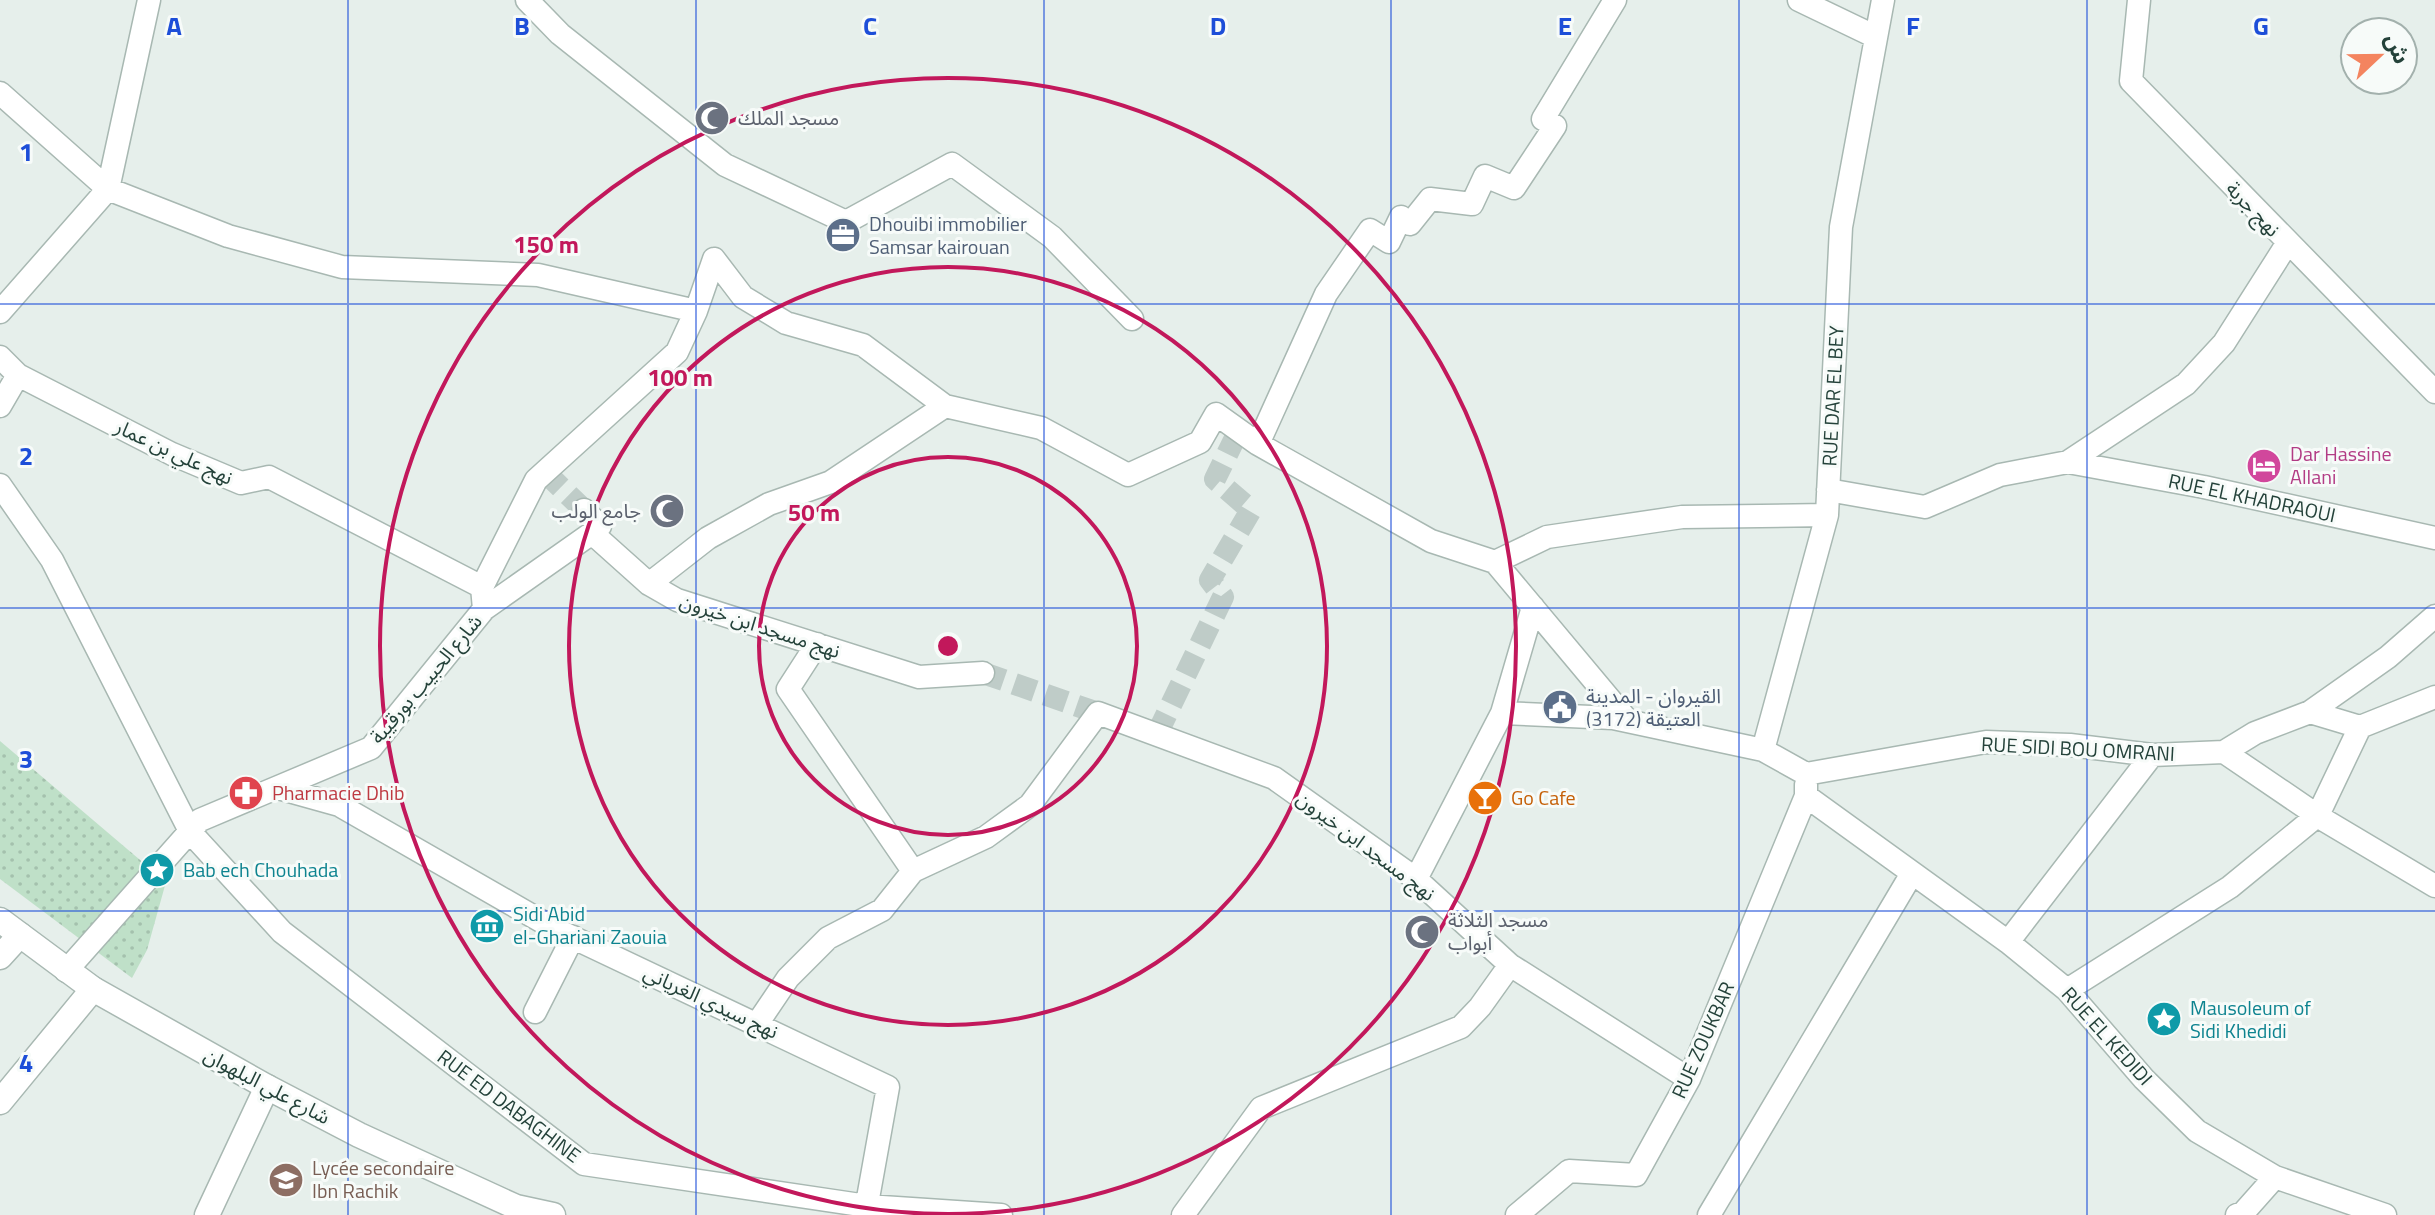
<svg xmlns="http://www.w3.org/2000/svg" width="2435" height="1215" viewBox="0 0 2435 1215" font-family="'Titillium Web','Noto Sans Arabic',sans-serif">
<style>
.park{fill:url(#park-dots)}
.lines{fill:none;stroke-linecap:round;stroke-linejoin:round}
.pedestrian-tunnel{stroke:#bfccc8;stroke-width:22;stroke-dasharray:22 11;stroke-linecap:butt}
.pedestrian-casing{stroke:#a8b8b2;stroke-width:25}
.minor-casing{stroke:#a8b8b2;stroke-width:27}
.tertiary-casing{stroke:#a8b8b2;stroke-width:27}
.pedestrian{stroke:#fff;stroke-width:22}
.minor{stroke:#fff;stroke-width:24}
.tertiary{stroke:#fff;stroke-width:24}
.grid{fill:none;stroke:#1d4ed8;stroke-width:2;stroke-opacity:0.55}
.ring{fill:none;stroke:#c2185b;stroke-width:4}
.labels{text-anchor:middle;stroke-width:6;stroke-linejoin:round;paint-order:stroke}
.worship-label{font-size:20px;fill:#5b616d;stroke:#f7fbf9;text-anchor:start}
.street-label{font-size:20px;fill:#24423a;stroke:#f7fbf9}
.service-label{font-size:20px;fill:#4e5e75;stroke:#f7fbf9;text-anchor:start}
.hotel-label{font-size:20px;fill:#b23c85;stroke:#f7fbf9;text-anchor:start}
.health-label{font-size:20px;fill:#be3a42;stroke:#f7fbf9;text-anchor:start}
.food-label{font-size:20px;fill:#c56008;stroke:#f7fbf9;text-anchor:start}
.culture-label{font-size:20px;fill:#0d838f;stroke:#f7fbf9;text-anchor:start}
.education-label{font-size:20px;fill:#785e54;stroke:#f7fbf9;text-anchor:start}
.grid-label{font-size:26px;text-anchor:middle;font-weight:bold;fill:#1d4ed8;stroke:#f7fbf9;stroke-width:6;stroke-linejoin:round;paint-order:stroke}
.centre{fill:#c2185b;stroke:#f7fbf9;stroke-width:4}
.ring-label{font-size:24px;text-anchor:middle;font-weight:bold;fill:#c2185b;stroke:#f7fbf9;stroke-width:6;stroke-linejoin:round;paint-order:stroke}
</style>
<defs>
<pattern id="park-dots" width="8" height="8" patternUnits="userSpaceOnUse" patternTransform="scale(2)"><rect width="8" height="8" fill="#bfe0c8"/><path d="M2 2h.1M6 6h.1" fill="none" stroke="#a4c1ad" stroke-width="1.8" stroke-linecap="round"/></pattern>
</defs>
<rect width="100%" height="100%" fill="#e6efeb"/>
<!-- park -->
<path class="park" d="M0 741 166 882 147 950 132 978 0 879Z"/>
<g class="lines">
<!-- pedestrian-tunnel -->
<path class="pedestrian-tunnel" d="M545 472 584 510
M983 673 1098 713
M1157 734 1223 597 1210 580 1251 510 1215 479 1239 430"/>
<defs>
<path id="pedestrian" d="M527 0 560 34 725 165 846 222 952 164 1052 237 1132 319
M1799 0 1876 37
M2139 0 2131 81 2435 392
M0 93 108 189 228 236 342 267 538 275 696 311
M714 259 743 297 786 323 863 345 945 406 1041 428 1128 475 1200 442 1216 414 1258 444 1326 294 1370 230 1389 242 1401 217 1410 224 1430 199 1472 204 1485 176 1514 188 1555 126 1543 119 1615 0
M0 312 108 189 149 0
M0 357 18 375 172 454 241 483 269 477 482 587
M0 406 18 375
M1258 444 1431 541 1495 562 1628 721
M2068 462 2204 487 2435 538
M0 485 52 560 191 833 282 932 584 1164 867 1206 1001 1215
M1828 490 1925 507 2000 475 2068 462 2186 384 2224 343 2287 244
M584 510 600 526 592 533
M1495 562 1547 537 1682 517 1827 515
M649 584 708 538 769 504 831 482 945 406
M484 609 592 533 649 584 677 600 919 677 983 673
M2310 712 2388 657 2435 616
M1502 713 1613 718 1763 750 1806 774 1986 742 2070 745 2152 755 2224 752 2324 820 2435 886
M1763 750 1827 515 1841 227 1883 0
M2224 752 2255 733 2310 712 2360 727 2435 697
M278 788 339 805 555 929 888 1087 865 1215
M1806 796 2008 942 2067 990 2144 1079 2197 1131 2275 1177 2385 1215
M913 871 986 837 1030 805 1098 713 1274 778 1416 879 1510 965 1689 1079
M1416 879 1502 713 1533 607
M2008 942 2152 755
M66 971 200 820 371 748 484 609 482 587 536 480 677 352 696 311 714 259
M2067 990 2230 887 2318 815 2360 727
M535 1012 573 937
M757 1024 788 978 828 938 882 910 913 871 788 689 817 644
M1183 1215 1261 1108 1461 1027 1480 1007 1510 965
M1517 1215 1569 1171 1636 1175 1689 1079 1806 796V785
M1709 1215 1911 875
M2237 1215 2243 1213 2275 1177"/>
<path id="minor" d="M0 957 20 935
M0 1102 93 989
M207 1215 267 1087"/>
<path id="tertiary" d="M0 920 93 989 267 1087 359 1135 516 1207 553 1215"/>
</defs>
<!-- pedestrian casing -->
<use href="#pedestrian" class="pedestrian-casing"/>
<!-- minor casing -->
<use href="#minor" class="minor-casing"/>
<!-- tertiary casing -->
<use href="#tertiary" class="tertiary-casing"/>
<!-- pedestrian -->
<use href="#pedestrian" class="pedestrian"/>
<!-- minor -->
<use href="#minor" class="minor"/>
<!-- tertiary -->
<use href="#tertiary" class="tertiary"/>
</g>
<!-- grid -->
<path class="grid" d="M348 0V1215M696 0V1215M1044 0V1215M1391 0V1215M1739 0V1215M2087 0V1215M0 304H2435M0 608H2435M0 911H2435"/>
<!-- distance rings -->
<g class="ring">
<circle cx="948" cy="646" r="189"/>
<circle cx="948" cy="646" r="379"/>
<circle cx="948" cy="646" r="568"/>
</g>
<!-- icons -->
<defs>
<symbol id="mosque-disc" viewBox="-11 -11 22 22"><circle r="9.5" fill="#6b7280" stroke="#f7fbf9"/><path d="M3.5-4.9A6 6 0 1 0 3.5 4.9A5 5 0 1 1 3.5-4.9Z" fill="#fff"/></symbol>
<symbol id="office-disc" viewBox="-11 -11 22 22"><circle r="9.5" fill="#5c6f8a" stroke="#f7fbf9"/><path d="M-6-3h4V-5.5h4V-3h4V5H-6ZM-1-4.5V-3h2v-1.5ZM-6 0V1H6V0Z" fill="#fff"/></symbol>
<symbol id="hotel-disc" viewBox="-11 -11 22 22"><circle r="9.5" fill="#d1479c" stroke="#f7fbf9"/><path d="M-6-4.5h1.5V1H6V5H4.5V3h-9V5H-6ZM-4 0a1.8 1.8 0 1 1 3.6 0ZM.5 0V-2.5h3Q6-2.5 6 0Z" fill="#fff"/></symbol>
<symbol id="civic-disc" viewBox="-11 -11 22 22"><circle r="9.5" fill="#5c6f8a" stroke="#f7fbf9"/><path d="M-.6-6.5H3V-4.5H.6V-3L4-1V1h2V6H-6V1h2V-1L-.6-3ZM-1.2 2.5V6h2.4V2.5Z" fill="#fff"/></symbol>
<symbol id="pharmacy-disc" viewBox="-11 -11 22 22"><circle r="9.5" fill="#e0444e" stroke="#f7fbf9"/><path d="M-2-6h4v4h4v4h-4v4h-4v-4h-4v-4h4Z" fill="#fff"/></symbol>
<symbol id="bar-disc" viewBox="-11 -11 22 22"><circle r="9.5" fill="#e8710a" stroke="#f7fbf9"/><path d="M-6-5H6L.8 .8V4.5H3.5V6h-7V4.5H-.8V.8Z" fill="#fff"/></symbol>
<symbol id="sight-disc" viewBox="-11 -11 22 22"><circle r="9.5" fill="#0f9aa8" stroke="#f7fbf9"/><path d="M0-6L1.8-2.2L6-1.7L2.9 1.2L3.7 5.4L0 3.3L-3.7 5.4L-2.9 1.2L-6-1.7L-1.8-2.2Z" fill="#fff"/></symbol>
<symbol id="museum-disc" viewBox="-11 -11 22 22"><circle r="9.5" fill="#0f9aa8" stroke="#f7fbf9"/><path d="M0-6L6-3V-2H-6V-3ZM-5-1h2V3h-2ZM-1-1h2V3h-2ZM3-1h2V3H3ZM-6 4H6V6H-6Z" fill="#fff"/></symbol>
<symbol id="school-disc" viewBox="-11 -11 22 22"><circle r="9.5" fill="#8d6e63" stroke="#f7fbf9"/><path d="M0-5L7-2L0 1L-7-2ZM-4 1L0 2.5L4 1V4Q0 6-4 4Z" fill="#fff"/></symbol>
</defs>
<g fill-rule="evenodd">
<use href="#mosque-disc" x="692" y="98" width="40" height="40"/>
<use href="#office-disc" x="823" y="215" width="40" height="40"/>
<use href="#hotel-disc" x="2244" y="446" width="40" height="40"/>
<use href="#mosque-disc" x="647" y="491" width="40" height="40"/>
<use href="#civic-disc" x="1540" y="687" width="40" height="40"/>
<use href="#pharmacy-disc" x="226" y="773" width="40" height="40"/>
<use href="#bar-disc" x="1465" y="778" width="40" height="40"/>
<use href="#sight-disc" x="137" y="850" width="40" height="40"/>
<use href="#museum-disc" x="467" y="906" width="40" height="40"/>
<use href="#mosque-disc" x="1402" y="912" width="40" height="40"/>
<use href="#sight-disc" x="2144" y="999" width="40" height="40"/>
<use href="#school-disc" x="266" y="1160" width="40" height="40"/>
</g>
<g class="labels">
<!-- worship labels -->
<g class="worship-label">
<text x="738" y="125">مسجد الملك</text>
<text x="641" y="518" text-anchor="end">جامع الولب</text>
<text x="1448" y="927">مسجد الثلاثة<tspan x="1448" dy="23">أبواب</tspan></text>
</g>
<!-- street labels -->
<g class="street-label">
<text transform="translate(2253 209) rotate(46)" y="7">نهج جربة</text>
<text transform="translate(1833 396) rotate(-87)" y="7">RUE DAR EL BEY</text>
<text transform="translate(174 452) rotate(25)" y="7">نهج علي بن عمار</text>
<text transform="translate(2252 498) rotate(12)" y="7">RUE EL KHADRAOUI</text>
<text transform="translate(760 626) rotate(18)" y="7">نهج مسجد ابن خيرون</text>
<text transform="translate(426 679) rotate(-50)" y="7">شارع الحبيب بورقيبة</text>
<text transform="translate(2078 749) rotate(3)" y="7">RUE SIDI BOU OMRANI</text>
<text transform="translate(1366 846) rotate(37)" y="7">نهج مسجد ابن خيرون</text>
<text transform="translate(711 1002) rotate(25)" y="7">نهج سيدي الغرياني</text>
<text transform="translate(2107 1036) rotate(48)" y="7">RUE EL KEDIDI</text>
<text transform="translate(1703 1040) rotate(-66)" y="7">RUE ZOUKBAR</text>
<text transform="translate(267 1086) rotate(28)" y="7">شارع علي البلهوان</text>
<text transform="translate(509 1106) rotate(37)" y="7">RUE ED DABAGHINE</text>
</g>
<!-- service labels -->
<g class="service-label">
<text x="869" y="231">Dhouibi immobilier<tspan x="869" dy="23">Samsar kairouan</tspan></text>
<text x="1586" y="703">القيروان - المدينة<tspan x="1586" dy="23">العتيقة (3172)</tspan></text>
</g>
<!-- hotel labels -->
<g class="hotel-label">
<text x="2290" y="461">Dar Hassine<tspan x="2290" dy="23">Allani</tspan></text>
</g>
<!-- health labels -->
<g class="health-label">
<text x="272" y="800">Pharmacie Dhib</text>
</g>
<!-- food labels -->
<g class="food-label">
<text x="1511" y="805">Go Cafe</text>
</g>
<!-- culture labels -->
<g class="culture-label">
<text x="183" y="877">Bab ech Chouhada</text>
<text x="513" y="921">Sidi Abid<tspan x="513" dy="23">el-Ghariani Zaouia</tspan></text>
<text x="2190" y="1015">Mausoleum of<tspan x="2190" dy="23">Sidi Khedidi</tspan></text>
</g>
<!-- education labels -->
<g class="education-label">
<text x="312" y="1175">Lycée secondaire<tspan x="312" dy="23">Ibn Rachik</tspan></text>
</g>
</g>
<g class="grid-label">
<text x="174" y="35">A</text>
<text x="522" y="35">B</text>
<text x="870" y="35">C</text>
<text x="1218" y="35">D</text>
<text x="1565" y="35">E</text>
<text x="1913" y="35">F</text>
<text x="2261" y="35">G</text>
<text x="26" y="161">1</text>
<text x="26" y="465">2</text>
<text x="26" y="768">3</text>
<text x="26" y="1072">4</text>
</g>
<circle cx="948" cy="646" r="12" class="centre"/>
<g class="ring-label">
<text x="546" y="253">150 m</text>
<text x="680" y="386">100 m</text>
<text x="814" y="521">50 m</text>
</g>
<!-- north arrow -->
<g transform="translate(2379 56) rotate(68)"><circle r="38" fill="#f7fbf9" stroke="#a3b1ad" stroke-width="2"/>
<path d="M0-6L14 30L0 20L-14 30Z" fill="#f4845f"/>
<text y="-12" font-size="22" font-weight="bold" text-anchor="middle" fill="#24423a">ش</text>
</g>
</svg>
